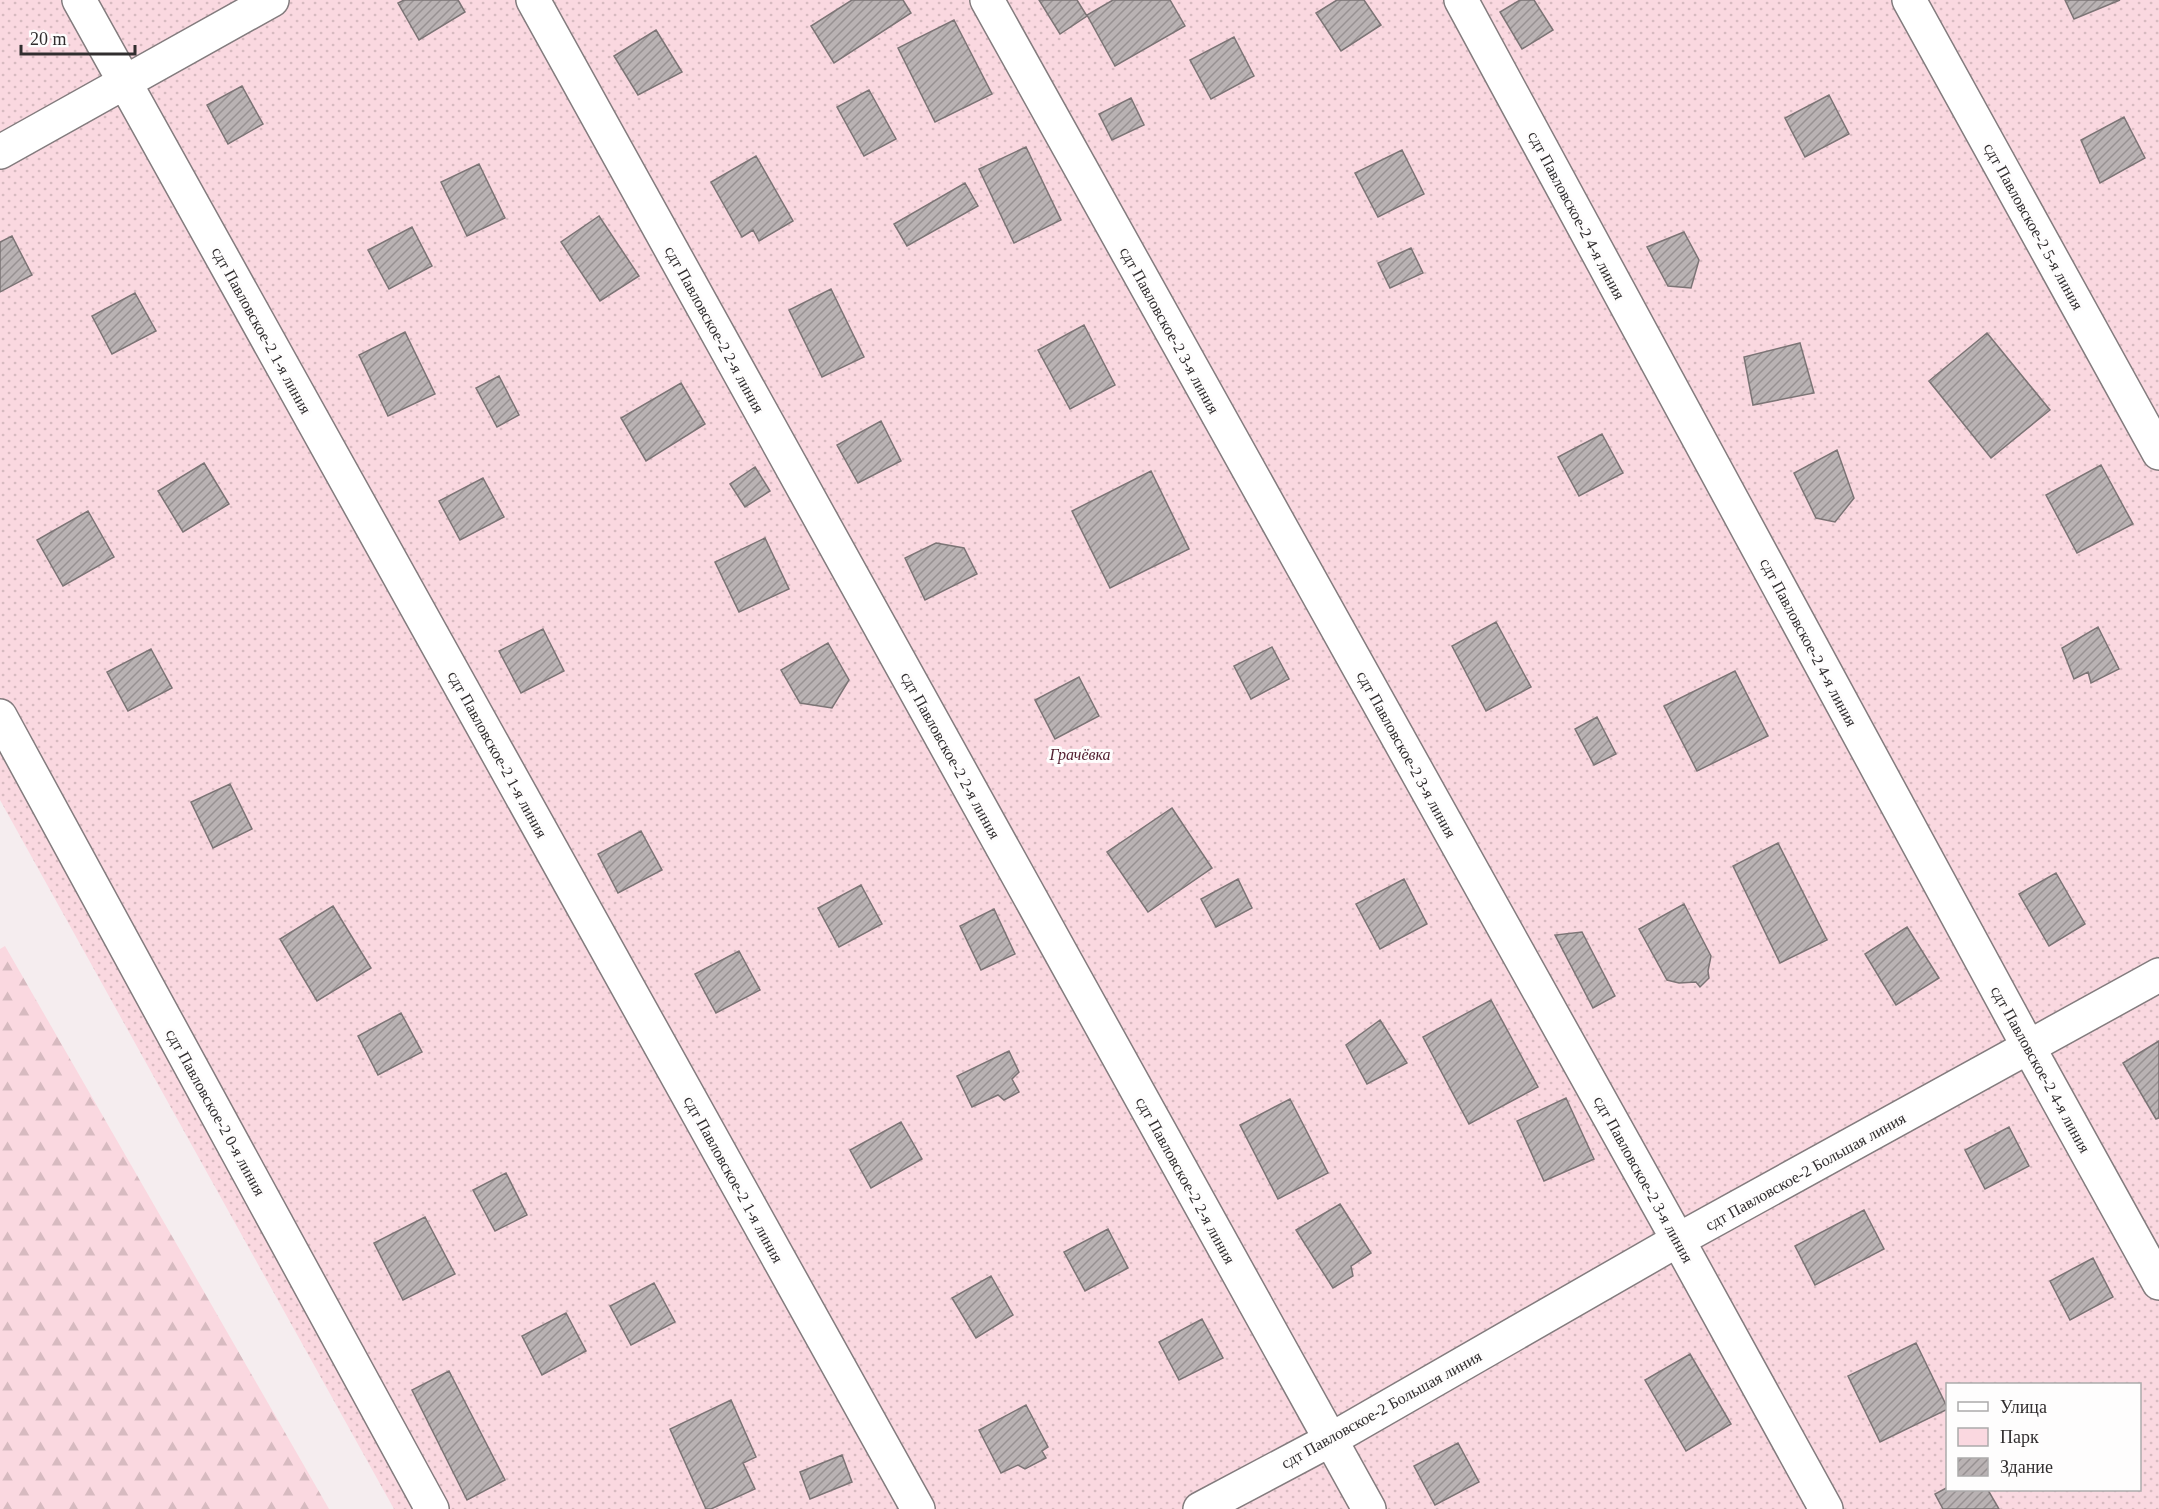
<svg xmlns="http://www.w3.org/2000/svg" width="2159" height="1509" viewBox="0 0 2159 1509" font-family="'Times New Roman',serif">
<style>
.green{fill:url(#green-dots);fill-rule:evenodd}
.forest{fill:url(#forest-firs)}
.building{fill:url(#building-hatch);stroke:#7b7475;stroke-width:1.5}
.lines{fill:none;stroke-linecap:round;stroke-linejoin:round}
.minor-casing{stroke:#837c7e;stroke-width:36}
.minor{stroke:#fff;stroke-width:33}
.labels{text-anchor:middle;stroke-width:6;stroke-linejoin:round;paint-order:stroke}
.street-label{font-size:16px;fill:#312e2f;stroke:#fefdfd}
.park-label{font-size:16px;font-style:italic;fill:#521d2e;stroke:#fefdfd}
</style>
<defs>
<pattern id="green-dots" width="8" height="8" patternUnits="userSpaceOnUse" patternTransform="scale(1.5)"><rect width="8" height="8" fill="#fad8e0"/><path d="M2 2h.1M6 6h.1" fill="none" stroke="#d7bac0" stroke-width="1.8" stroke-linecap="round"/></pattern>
<pattern id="forest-firs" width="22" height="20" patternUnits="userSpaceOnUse" patternTransform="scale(1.5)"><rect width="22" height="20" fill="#fad8e0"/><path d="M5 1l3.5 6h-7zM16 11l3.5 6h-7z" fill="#d7bac0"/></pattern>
<pattern id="building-hatch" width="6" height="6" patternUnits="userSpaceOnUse" patternTransform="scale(1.5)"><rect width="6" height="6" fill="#b9b2b3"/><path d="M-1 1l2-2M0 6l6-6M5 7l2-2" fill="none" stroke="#979192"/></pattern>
</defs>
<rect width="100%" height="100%" fill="#f5edef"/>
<!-- green -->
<path class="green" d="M0 0H2159V1509H394L0 800ZM1948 1384H2140V1490H1948Z"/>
<!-- forest -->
<path class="forest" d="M5 946 329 1509H0V949Z"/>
<!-- building -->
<path class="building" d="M404 0H458L465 12 419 40 398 3Z
M852 0H903L911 13 834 63 811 26Z
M1039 0H1077L1087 16 1060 34Z
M1113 0H1170L1185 26 1115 66 1087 15Z
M1337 0H1364L1381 25 1341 51 1316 13Z
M1520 0H1534L1553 30 1522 49 1500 12Z
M2065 0H2120L2074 19Z
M954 20 992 94 935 122 898 48Z
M656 30 682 72 638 95 614 56Z
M1234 37 1254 76 1211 99 1190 60Z
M242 86 263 124 228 144 207 105Z
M869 90 896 139 864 156 837 107Z
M1829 95 1849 134 1805 157 1785 118Z
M1131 98 1144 125 1112 140 1099 114Z
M2124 117 2145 158 2100 183 2081 140Z
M1026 147 1061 220 1014 243 979 169Z
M1402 150 1424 194 1378 217 1355 173Z
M756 156 793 221 759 241 753 230 742 237 711 182Z
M479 164 505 218 467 236 441 182Z
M965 183 978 206 907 246 894 224Z
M599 216 639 276 600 301 561 242Z
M412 227 432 266 389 289 368 250Z
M1684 232 1699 260 1691 288 1668 286 1647 247Z
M12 236 32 275 0 292V242Z
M1411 248 1423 273 1390 288 1378 263Z
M831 289 864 357 822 377 789 310Z
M135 293 156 331 112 354 92 316Z
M1084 325 1115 385 1070 409 1038 350Z
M405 332 435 394 388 416 359 355Z
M1987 333 2050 410 1991 458 1929 381Z
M1800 343 1814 393 1753 405 1744 357Z
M499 376 519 415 497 427 476 388Z
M681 383 705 424 646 461 621 418Z
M881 421 901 461 858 483 837 445Z
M1602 434 1623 473 1579 496 1558 457Z
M1837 450 1854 498 1835 522 1816 518 1794 473Z
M204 463 229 504 183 532 158 491Z
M2101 465 2133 524 2077 553 2046 495Z
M755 467 770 491 745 507 730 484Z
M1151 471 1189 549 1110 588 1072 511Z
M483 478 504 517 460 540 439 501Z
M88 511 114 557 63 586 37 540Z
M765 538 789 589 739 612 715 562Z
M936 543 964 548 977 574 925 600 905 558Z
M1496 622 1531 687 1486 711 1452 646Z
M2098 627 2119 669 2091 683 2088 672 2074 679 2062 648Z
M543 629 564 671 521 693 499 651Z
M828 643 849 680 832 708 800 703 781 670Z
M1272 647 1289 679 1251 699 1234 666Z
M151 649 172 688 128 711 107 672Z
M1735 671 1768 736 1697 771 1664 706Z
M1079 677 1099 716 1055 739 1035 700Z
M1597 717 1616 754 1594 765 1575 729Z
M230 784 252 829 213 848 191 802Z
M1172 808 1212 868 1148 912 1107 852Z
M641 831 662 870 618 893 598 854Z
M1778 843 1827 940 1780 963 1733 866Z
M2056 873 2085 924 2049 946 2019 894Z
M1238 879 1252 908 1216 927 1201 899Z
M1404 879 1427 924 1380 949 1356 904Z
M861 885 882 924 839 947 818 908Z
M1684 904 1711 956 1708 971 1709 978 1700 987 1696 982 1679 983 1667 980 1639 929Z
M333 906 371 968 317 1001 280 939Z
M994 909 1015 954 981 970 960 926Z
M1907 927 1939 978 1896 1005 1865 954Z
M1582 932 1615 996 1593 1008 1555 935Z
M739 951 760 990 716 1013 695 974Z
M1491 1000 1538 1087 1469 1124 1423 1037Z
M401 1013 422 1052 378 1075 358 1036Z
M1380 1020 1407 1063 1367 1084 1346 1045Z
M2159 1041V1118L2156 1119 2123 1063Z
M1009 1051 1019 1072 1012 1079 1019 1092 1004 1100 998 1095 972 1107 957 1076Z
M1566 1098 1594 1159 1544 1181 1517 1121Z
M1290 1099 1328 1173 1278 1199 1240 1125Z
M901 1122 922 1159 871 1188 850 1150Z
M2009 1127 2029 1166 1985 1189 1965 1150Z
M506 1173 527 1215 495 1231 473 1190Z
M1340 1204 1371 1253 1351 1266 1353 1276 1333 1288 1296 1230Z
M1864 1210 1884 1249 1815 1285 1795 1246Z
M425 1217 455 1274 403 1300 374 1243Z
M1108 1229 1128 1268 1085 1291 1064 1252Z
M2093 1258 2113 1297 2070 1320 2050 1281Z
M991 1276 1013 1315 976 1338 952 1298Z
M654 1283 675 1322 631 1345 610 1306Z
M566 1313 586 1351 542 1375 522 1336Z
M1202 1319 1223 1358 1179 1380 1159 1342Z
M1916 1343 1948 1409 1880 1442 1848 1376Z
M1690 1354 1731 1424 1686 1451 1645 1380Z
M449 1371 505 1480 467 1500 412 1390Z
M731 1400 756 1457 743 1463 755 1489 711 1509H706L670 1429Z
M1026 1405 1048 1447 1042 1451 1046 1458 1025 1469 1018 1465 1001 1473 979 1430Z
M1458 1443 1479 1482 1435 1505 1414 1466Z
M842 1455 852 1482 810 1499 800 1472Z
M1948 1487V1490H1988L1999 1509H1943L1935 1494Z"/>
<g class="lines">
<defs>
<path id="minor" d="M79 0 918 1509
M533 0 1369 1509
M987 0 1678 1240 1826 1509
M1461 0 2029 1048 2159 1283
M1909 0 2159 453
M0 152 272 0
M0 716 432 1509
M1200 1509 1330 1440 1678 1240 2159 975"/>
</defs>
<!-- minor casing -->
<use href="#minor" class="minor-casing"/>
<!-- minor -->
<use href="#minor" class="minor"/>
</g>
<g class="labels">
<!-- street labels -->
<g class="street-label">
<text transform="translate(1577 215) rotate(62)" y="6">сдт Павловское-2 4-я линия</text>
<text transform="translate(2034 226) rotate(61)" y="6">сдт Павловское-2 5-я линия</text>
<text transform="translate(715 329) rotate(61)" y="6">сдт Павловское-2 2-я линия</text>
<text transform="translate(262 330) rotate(61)" y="6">сдт Павловское-2 1-я линия</text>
<text transform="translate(1170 330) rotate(61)" y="6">сдт Павловское-2 3-я линия</text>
<text transform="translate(1809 642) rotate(62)" y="6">сдт Павловское-2 4-я линия</text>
<text transform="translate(498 754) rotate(61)" y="6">сдт Павловское-2 1-я линия</text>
<text transform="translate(1407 754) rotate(61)" y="6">сдт Павловское-2 3-я линия</text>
<text transform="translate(951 755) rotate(61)" y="6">сдт Павловское-2 2-я линия</text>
<text transform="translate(2041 1069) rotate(61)" y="6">сдт Павловское-2 4-я линия</text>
<text transform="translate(216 1112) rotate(61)" y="6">сдт Павловское-2 0-я линия</text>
<text transform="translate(1805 1171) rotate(-29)" y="6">сдт Павловское-2 Большая линия</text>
<text transform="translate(734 1179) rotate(61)" y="6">сдт Павловское-2 1-я линия</text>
<text transform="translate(1644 1179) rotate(61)" y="6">сдт Павловское-2 3-я линия</text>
<text transform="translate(1186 1180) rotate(61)" y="6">сдт Павловское-2 2-я линия</text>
<text transform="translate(1381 1409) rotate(-29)" y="6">сдт Павловское-2 Большая линия</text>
</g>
<!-- park labels -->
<g class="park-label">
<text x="1080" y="760">Грачёвка</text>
</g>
</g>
<!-- legend -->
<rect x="1946" y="1383" width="195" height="108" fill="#fefdfd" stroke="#acaaab" stroke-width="1.5"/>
<rect x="1958" y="1402" width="30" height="9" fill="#ffffff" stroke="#acaaab" stroke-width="1.5"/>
<text x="2000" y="1413" font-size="18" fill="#312e2f">Улица</text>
<rect x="1958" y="1428" width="30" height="18" fill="#fad8e0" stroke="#acaaab" stroke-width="1.5"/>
<text x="2000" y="1443" font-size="18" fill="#312e2f">Парк</text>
<rect x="1958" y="1458" width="30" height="18" fill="url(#building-hatch)" stroke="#acaaab" stroke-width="1.5"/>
<text x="2000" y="1473" font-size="18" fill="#312e2f">Здание</text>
<!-- scale -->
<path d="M21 45v9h114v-9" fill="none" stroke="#312e2f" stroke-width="3"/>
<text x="30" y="45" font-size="18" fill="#312e2f" stroke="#fefdfd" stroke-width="4.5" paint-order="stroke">20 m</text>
</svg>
